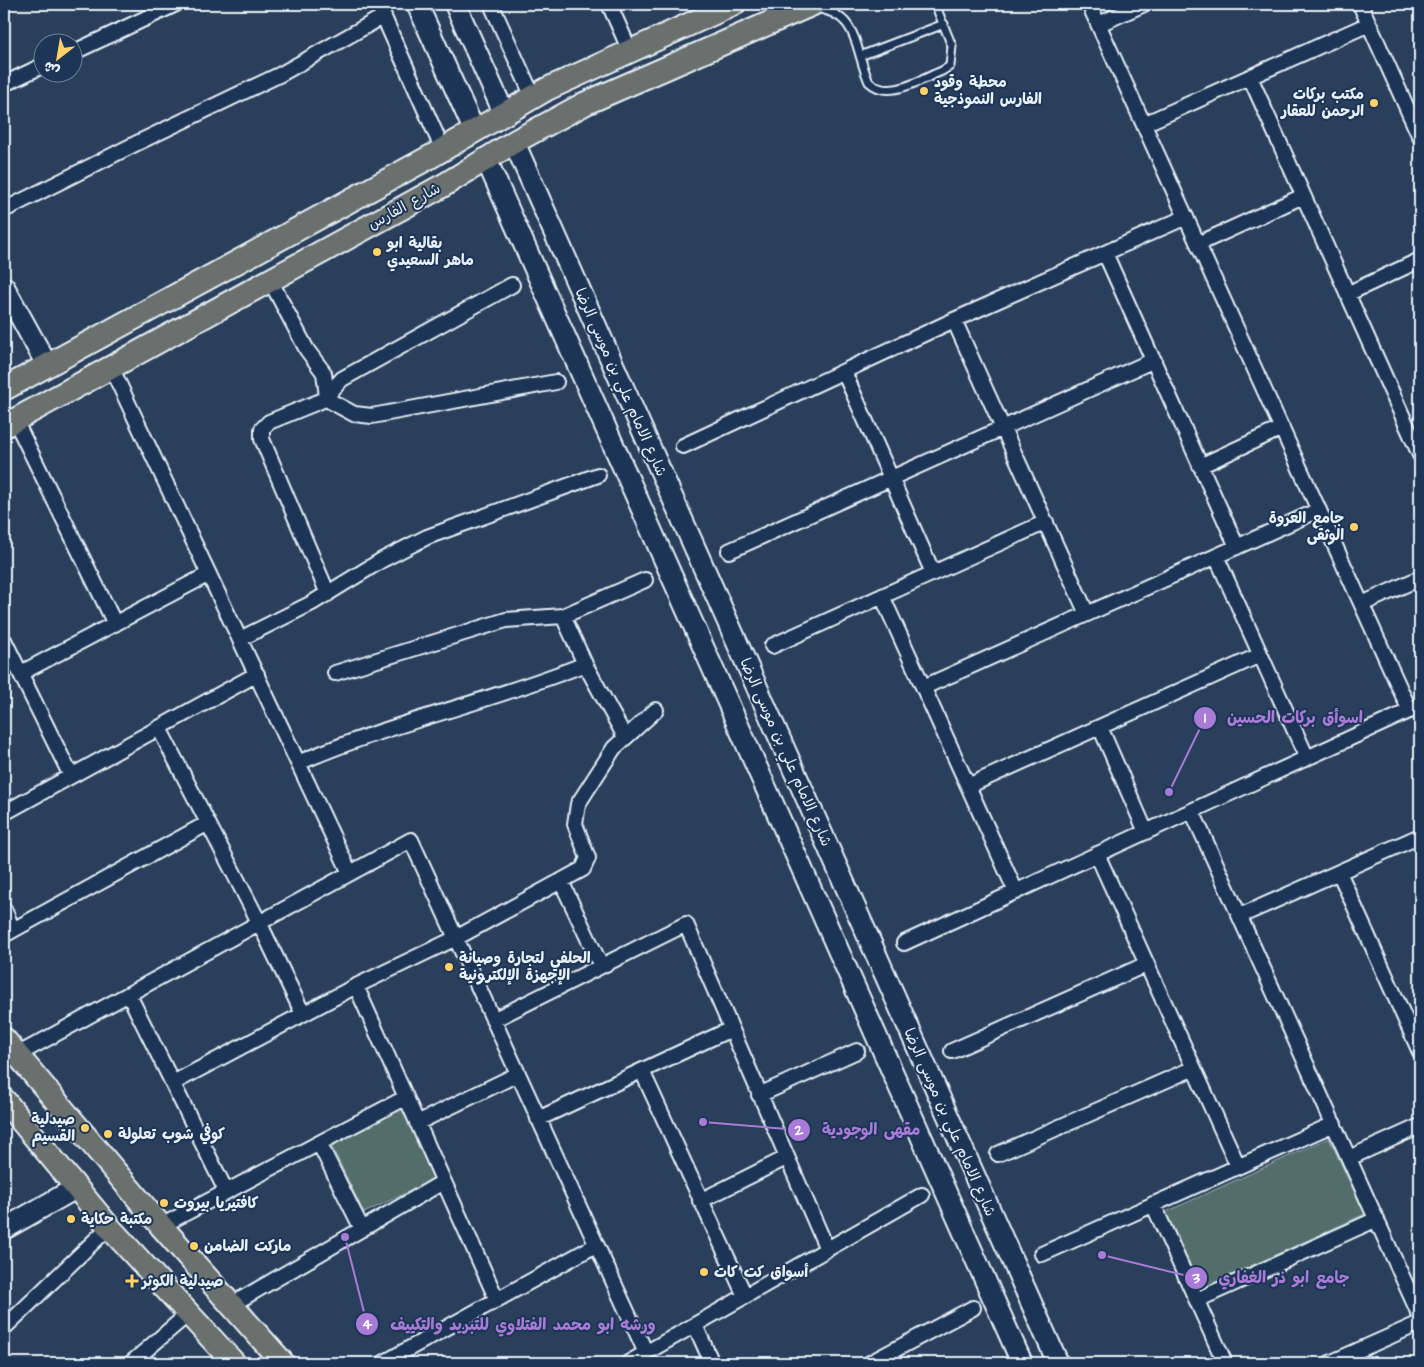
<svg xmlns="http://www.w3.org/2000/svg" width="1424" height="1367" viewBox="0 0 1424 1367" font-family="'Architects Daughter','Playpen Sans Arabic',sans-serif">
<style>
.green{fill:#526e6b;stroke:#9db0b2}
.lines{fill:none;stroke-linecap:round;stroke-linejoin:round}
.lane-casing{stroke:#e8f1f8;stroke-width:11}
.street-casing{stroke:#e8f1f8;stroke-width:18}
.secondary-casing{stroke:#e8f1f8;stroke-width:24}
.primary-casing{stroke:#e8f1f8;stroke-width:26}
.lane{stroke:#1d3557;stroke-width:7}
.street{stroke:#1d3557;stroke-width:14}
.secondary{stroke:#1d3557;stroke-width:20}
.primary{stroke:#6b706d;stroke-width:22}
.poi-dot{fill:#ffd166;stroke:#1d3557;stroke-width:2}
.labels{text-anchor:middle;stroke-width:4;stroke-linejoin:round;paint-order:stroke}
.poi-label{font-size:15px;font-weight:bold;fill:#e8f1f8;stroke:#1d3557;text-anchor:start}
.street-label{font-size:15px;fill:#e8f1f8;stroke:#1d3557}
.leader{fill:none;stroke:#a77bd6;stroke-width:2}
.callout-dot{fill:#a77bd6;stroke:#1d3557;stroke-width:2}
.mark-label{font-size:15px;text-anchor:middle;font-weight:bold;fill:#fff}
.callout-label{font-size:16px;text-anchor:middle;font-weight:bold;fill:#a77bd6;stroke:#1d3557;stroke-width:4;stroke-linejoin:round;paint-order:stroke}
</style>
<rect width="100%" height="100%" fill="#2a3f5b"/>
<filter id="ink" filterUnits="userSpaceOnUse"><feTurbulence type="fractalNoise" baseFrequency=".02" numOctaves="2"/><feDisplacementMap in="SourceGraphic" scale="10" xChannelSelector="R" yChannelSelector="G"/><feConvolveMatrix kernelMatrix="1 2 1 2 8 2 1 2 1" color-interpolation-filters="sRGB"/></filter>
<g filter="url(#ink)">
<!-- green -->
<path class="green" d="M401 1107 435 1179 364 1213 331 1145Z
M1329 1138 1365 1214 1201 1289 1166 1212Z"/>
<g class="lines">
<defs>
<path id="lane" d="M815 8C860 14 854 49 869 82 889 101 921 79 942 71L950 66 952 46 935 4
M860 56 944 24"/>
<path id="street" d="M378 4 443 150
M491 4 533 97
M609 4 630 51
M1089 4 1410 711
M1360 4 1420 137
M1099 24 1144 4
M72 53 176 4
M1250 77 1420 455
M4 84 42 66
M1144 124 1369 24
M4 210 137 143 281 74 384 16
M1198 244 1303 196
M1105 253 1237 547
M270 280 307 350 324 373 327 397 330 401 354 414 372 416 556 382
M1347 294 1420 260
M954 320 1087 614
M111 367 350 873
M844 372 933 573
M15 420 115 624
M683 446 954 320 1186 217
M1200 466 1282 428
M729 551 1154 360
M1216 556 1307 758
M328 594 262 439V429L269 422 323 400 342 379 512 285
M882 596 1016 892
M1362 604 1420 578
M563 616 585 664 625 737
M240 639 312 603 382 560 427 537 598 475
M4 640 71 776
M772 646 1046 522
M21 673 209 574
M335 673 506 620 563 616 645 580
M924 687 1319 510
M1100 727 1146 832
M159 728 259 922 303 1014
M298 763C392 722 491 702 585 664
M968 786 1260 655
M1192 811 1420 1316
M4 813 257 674
M1097 854 1238 1166
M1339 872 1420 1052
M561 881 601 966
M4 909 13 930
M1240 916 1420 836
M4 935 208 823
M904 943 1420 706
M356 986 497 1300
M129 995 226 1191
M493 1020 686 924 827 1249
M952 1051 1147 964
M17 1055 411 840 646 1353
M642 1071 745 1296
M173 1083 356 986 456 938 583 869 588 858 575 824 578 804 614 748 656 710
M759 1095 857 1051
M538 1119 731 1029
M417 1123 518 1074
M319 1143 362 1229
M998 1154 1194 1068
M1349 1158 1420 1126
M700 1201 786 1158
M1153 1204 1225 1363
M161 1226 405 1098
M1042 1254 1334 1124
M1197 1300 1377 1219
M231 1305 443 1182
M695 1325 712 1363
M4 1328 109 1227
M131 1363 188 1314
M383 1363 596 1245
M628 1363 922 1195
M870 1363 973 1308
M1330 1363 1420 1323"/>
<path id="secondary" d="M417 4 474 130
M455 4 504 113
M514 142 1058 1363
M486 159 1022 1363
M4 287 47 365
M4 1229 76 1188"/>
<path id="primary" d="M4 389 430 157 547 89 734 4
M4 426 444 185 514 142 586 103 813 4
M4 1039 161 1226 283 1363
M4 1100 109 1227 234 1363"/>
</defs>
<!-- lane casing -->
<use href="#lane" class="lane-casing"/>
<!-- street casing -->
<use href="#street" class="street-casing"/>
<!-- secondary casing -->
<use href="#secondary" class="secondary-casing"/>
<!-- primary casing -->
<use href="#primary" class="primary-casing"/>
<!-- lane -->
<use href="#lane" class="lane"/>
<!-- street -->
<use href="#street" class="street"/>
<!-- secondary -->
<use href="#secondary" class="secondary"/>
<!-- primary -->
<use href="#primary" class="primary"/>
</g>
</g>
<!-- markers -->
<g class="poi-dot">
<circle cx="924" cy="91" r="5"/>
<circle cx="1374" cy="103" r="5"/>
<circle cx="377" cy="252" r="5"/>
<circle cx="1354" cy="527" r="5"/>
<circle cx="449" cy="967" r="5"/>
<circle cx="85" cy="1128" r="5"/>
<circle cx="108" cy="1134" r="5"/>
<circle cx="164" cy="1203" r="5"/>
<circle cx="71" cy="1219" r="5"/>
<circle cx="194" cy="1246" r="5"/>
<circle cx="704" cy="1272" r="5"/>
<path d="M129.5 1273.5h5v5h5v5h-5v5h-5v-5h-5v-5h5z"/>
</g>
<g class="labels">
<!-- poi labels -->
<g class="poi-label">
<text x="934" y="87">محطة وقود<tspan x="934" dy="17">الفارس النموذجية</tspan></text>
<text x="1364" y="99" text-anchor="end">مكتب بركات<tspan x="1364" dy="17">الرحمن للعقار</tspan></text>
<text x="387" y="248">بقالية ابو<tspan x="387" dy="17">ماهر السعيدي</tspan></text>
<text x="1344" y="523" text-anchor="end">جامع العروة<tspan x="1344" dy="17">الوثقى</tspan></text>
<text x="459" y="963">الحلفي لتجارة وصيانة<tspan x="459" dy="17">الإجهزة الإلكترونية</tspan></text>
<text x="75" y="1124" text-anchor="end">صيدلية<tspan x="75" dy="17">القسيم</tspan></text>
<text x="118" y="1139">كوفي شوب تعلولة</text>
<text x="174" y="1208">كافتيريا بيروت</text>
<text x="81" y="1224">مكتبة حكاية</text>
<text x="204" y="1251">ماركت الضامن</text>
<text x="714" y="1277">أسواق كت كات</text>
<text x="142" y="1286">صيدلية الكوثر</text>
</g>
<!-- street labels -->
<g class="street-label">
<text transform="translate(404 206) rotate(-29)" y="5">شارع الفارس</text>
<text transform="translate(621 382) rotate(66)" y="5">شارع الامام علي بن موسى الرضا</text>
<text transform="translate(786 752) rotate(66)" y="5">شارع الامام علي بن موسى الرضا</text>
<text transform="translate(950 1122) rotate(66)" y="5">شارع الامام علي بن موسى الرضا</text>
</g>
</g>
<!-- callouts -->
<path class="leader" d="M1169 792L1205 718M703 1122L799 1130M1102 1255L1196 1278M345 1237L367 1324"/>
<g class="callout-dot">
<circle cx="1169" cy="792" r="5"/>
<circle cx="703" cy="1122" r="5"/>
<circle cx="1102" cy="1255" r="5"/>
<circle cx="345" cy="1237" r="5"/>
<circle cx="1205" cy="718" r="12"/>
<circle cx="799" cy="1130" r="12"/>
<circle cx="1196" cy="1278" r="12"/>
<circle cx="367" cy="1324" r="12"/>
</g>
<g class="mark-label">
<text x="1205" y="723">1</text>
<text x="799" y="1135">2</text>
<text x="1196" y="1283">3</text>
<text x="367" y="1329">4</text>
</g>
<g class="callout-label">
<text x="1295" y="723">اسوأق بركات الحسين</text>
<text x="871" y="1135">مقهى الوجودية</text>
<text x="1284" y="1283">جامع ابو ذر الغفاري</text>
<text x="523" y="1330">ورشه ابو محمد الفتلاوي للتبريد والتكييف</text>
</g>
<!-- margin -->
<rect width="1424" height="1367" fill="none" stroke="#1d3557" stroke-width="20"/>
<rect x="10" y="10" width="1404" height="1347" fill="none" stroke="#e8f1f8" stroke-width="2" filter="url(#ink)"/>
<!-- north arrow -->
<g transform="translate(58 58) rotate(211)"><circle r="24" fill="#1d3557" stroke="#6e8097"/>
<path d="M0-4L9 19L0 12L-9 19Z" fill="#ffd166"/>
<text y="-8" font-size="14" font-weight="bold" text-anchor="middle" fill="#e8f1f8">ش</text>
</g>
</svg>
